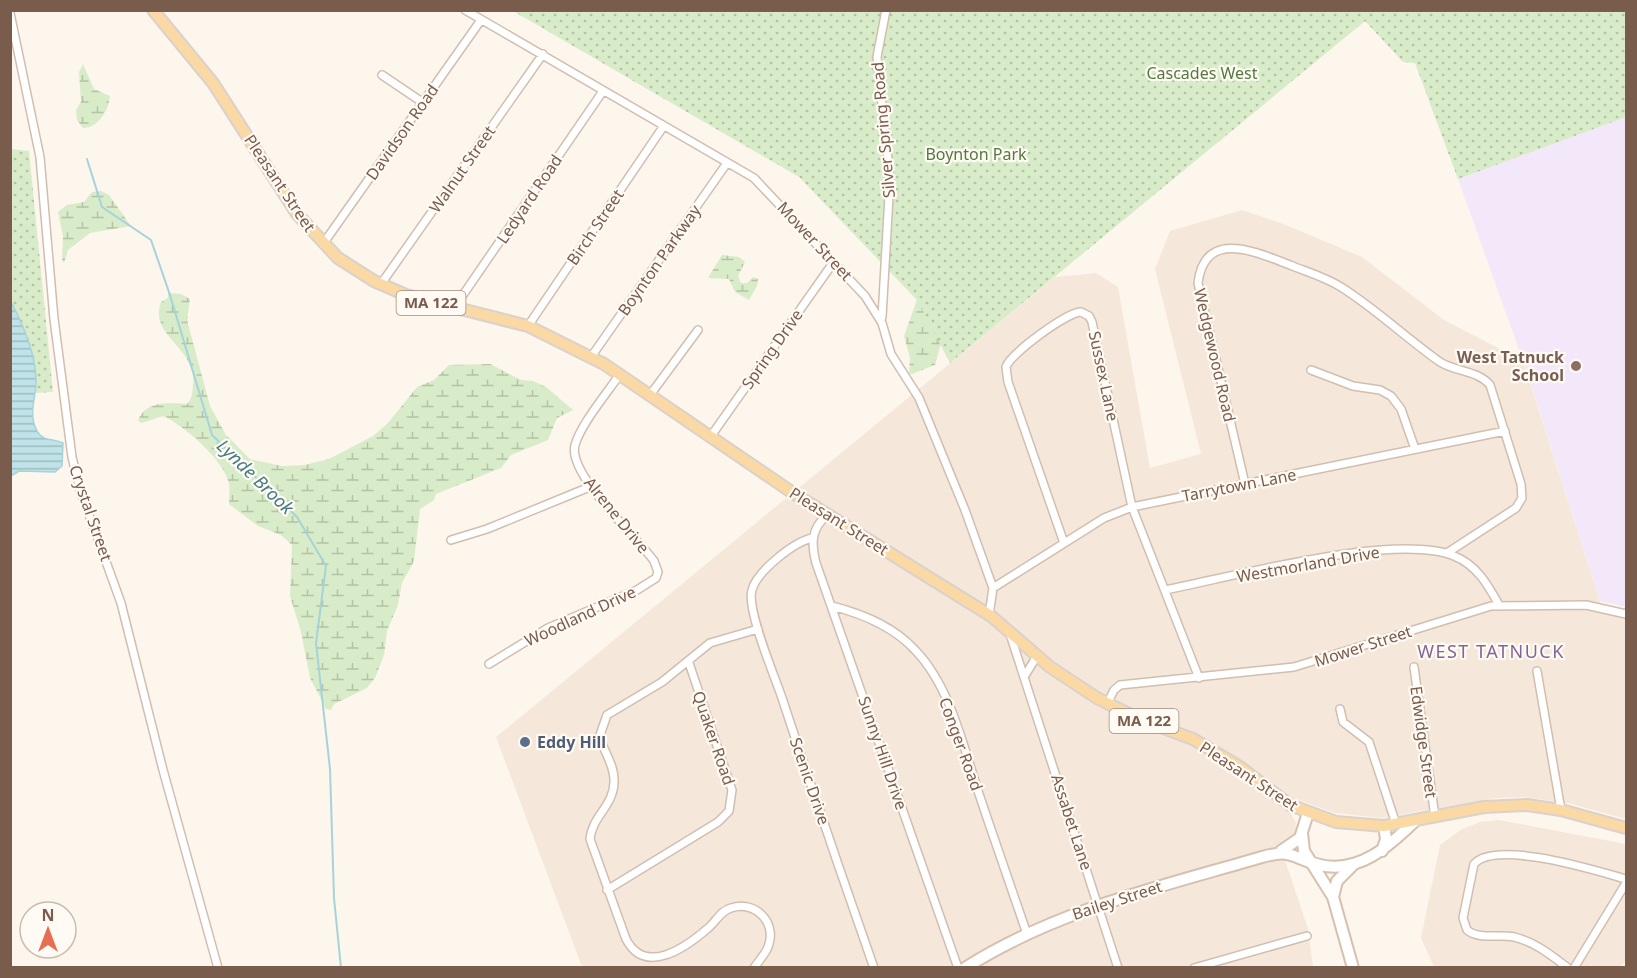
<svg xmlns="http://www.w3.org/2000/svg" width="1637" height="978" viewBox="0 0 1637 978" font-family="'Noto Sans',sans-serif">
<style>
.residential{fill:#f5e8da}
.education{fill:#f3e8fa}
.wetland{fill:url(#wetland-marsh)}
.park{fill:url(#park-dots)}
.water{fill:url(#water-rules);stroke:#a5d3da;stroke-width:1.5}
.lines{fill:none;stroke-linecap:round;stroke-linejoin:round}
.stream{stroke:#a5d3da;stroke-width:2}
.street-casing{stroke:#d1beb0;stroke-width:10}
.secondary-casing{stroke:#d6c0b0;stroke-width:14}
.primary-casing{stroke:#dad1cd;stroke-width:14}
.street{stroke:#fff;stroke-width:7}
.secondary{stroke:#fff;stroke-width:10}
.primary{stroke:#fbd9a5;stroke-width:10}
.education-dot{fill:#8d6e63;stroke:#fffaf3;stroke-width:2}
.service-dot{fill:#5c6f8a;stroke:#fffaf3;stroke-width:2}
.labels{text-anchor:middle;stroke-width:4.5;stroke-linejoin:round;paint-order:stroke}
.shield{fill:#fffaf3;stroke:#a28b7f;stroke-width:1.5}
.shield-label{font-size:15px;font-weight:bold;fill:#7a5c4d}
.park-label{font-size:16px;fill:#537a41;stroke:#fffaf3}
.street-label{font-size:16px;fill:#7a5c4d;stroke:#fffaf3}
.education-label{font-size:16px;font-weight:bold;fill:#785e54;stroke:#fffaf3;text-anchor:end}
.service-label{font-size:16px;font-weight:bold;fill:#4e5e75;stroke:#fffaf3;text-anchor:start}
.water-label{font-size:18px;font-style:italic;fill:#437c86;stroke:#fffaf3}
.neighbourhood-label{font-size:18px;letter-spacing:1.5px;fill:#846695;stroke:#fffaf3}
</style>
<defs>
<pattern id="wetland-marsh" width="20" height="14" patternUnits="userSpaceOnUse" patternTransform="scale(1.5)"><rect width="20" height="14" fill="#d8ecc9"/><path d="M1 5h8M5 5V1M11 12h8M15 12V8" fill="none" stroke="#b4c2a5"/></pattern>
<pattern id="park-dots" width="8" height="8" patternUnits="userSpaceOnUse" patternTransform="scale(1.5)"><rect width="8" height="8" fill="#d8ecc9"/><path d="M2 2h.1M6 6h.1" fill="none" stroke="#b4c2a5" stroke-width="1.8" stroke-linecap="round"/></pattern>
<pattern id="water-rules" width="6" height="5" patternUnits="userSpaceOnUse" patternTransform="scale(1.5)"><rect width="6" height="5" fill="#bfe3e8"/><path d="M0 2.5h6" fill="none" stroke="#a0bbbe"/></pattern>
</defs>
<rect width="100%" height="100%" fill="#fdf6ec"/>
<!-- residential -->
<path class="residential" d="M1242 210 1286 225 1362 257 1444 320 1523 361 1600 601 1598 610 1626 619V819L1568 803 1523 797 1496 798 1382 818 1335 813 1299 800 1291 814 1296 823 1295 834 1280 845 1308 929 1313 967 977 968 974 955 953 968 582 967 496 737 1055 277 1096 273 1118 287 1150 468 1201 454 1155 269 1170 231Z
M1499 820 1626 844V961L1620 967H1434L1421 938 1440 845 1462 829 1480 822Z"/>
<!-- education -->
<path class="education" d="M1626 117V607L1600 601 1528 375 1458 179Z"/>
<!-- wetland -->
<path class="wetland" d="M83 64 94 89 110 96C109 110 98 128 83 128L77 120 76 110 81 102 79 72Z
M101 191 109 195 131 226 90 233 68 250 64 263 62 260 63 236 58 212 67 205 84 202 92 192Z
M722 255 739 257 745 262 738 276 741 283H747L753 277 758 279 757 286 749 300 735 292 729 279 708 278Z
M168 293 181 294 190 299 187 320 210 406 226 435 250 459 282 466 305 465 329 459 373 436 388 423 417 387 434 380 449 365 490 364 521 380 533 381 546 387 573 410 557 418 548 440 511 455 501 468 436 494 434 500 420 509 414 561 402 583 398 605 387 631 384 655 375 678 367 688 334 704 331 710 326 709 310 678 301 632 290 596 292 545 281 535 258 526 229 504C229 497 230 490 229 484 225 461 184 425 163 416L142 423 138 421C145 400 169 403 187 404 192 399 192 394 193 386 198 347 148 337 161 302L168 298Z
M919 294 942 340 935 365 912 374 909 373 910 358 904 336Z"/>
<!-- park -->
<path class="park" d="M513 11H1626V117L1458 179 1415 63 1403 62 1365 21 950 363 917 300 799 177Z
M10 149 29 151 53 392 34 393 11 324Z"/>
<!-- water -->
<path class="water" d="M10 300C23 324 35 351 36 379 37 395 28 412 36 429 42 442 52 438 63 443L62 466 55 472 19 471 11 476Z"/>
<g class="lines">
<!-- stream -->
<path class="stream" d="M87 159 102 207 151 240 170 295 212 435 297 517 326 566 316 643 330 769 334 898 341 968"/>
<defs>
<path id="street" d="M465 10 754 178 865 296 882 323 891 354 919 398 965 510 993 588 989 615
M10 13 40 157 54 319 72 457 80 490 121 603 163 770 218 968
M382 75 422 102
M323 244 481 20
M381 284 543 54
M454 308 603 91
M882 317 890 179 877 57 886 10
M528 326 663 127
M591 357 727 163
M1311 370 1353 386 1380 390 1391 396 1401 409 1415 449
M650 395 698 330
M711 436 833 263
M1245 484 1198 283C1205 227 1258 253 1290 265 1307 272 1325 277 1341 287 1376 309 1406 338 1440 362 1456 372 1477 370 1490 385L1521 484 1522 498 1516 508 1447 553
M827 515C811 529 811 543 816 563L958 968
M813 538C795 541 757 571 752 590 746 608 774 675 781 695 811 786 842 877 874 968
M451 540 487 529 592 486
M1064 543 1008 382 1006 367C1010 354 1067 312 1081 312L1089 316 1092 322 1132 507 1199 678
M993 588 1104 518 1132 507 1505 431
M1165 590C1232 577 1395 532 1454 556 1477 565 1488 585 1499 605
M832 606C863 614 893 626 915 650 950 686 963 745 978 791 994 839 1011 887 1027 934
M1010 634 1118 968
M489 664 548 628 637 590 656 578 658 572 654 561C637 537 567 474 575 445 581 424 607 393 620 374
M1414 667 1435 817
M1537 671 1561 810
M1024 677 1037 656
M1107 704 1114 690 1120 685 1294 667 1491 606 1586 605 1626 614
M1340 709 1343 722 1369 742 1396 824
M607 890 718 822 729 811 732 790 689 663
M754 968C759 960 767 953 769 944 776 921 754 900 731 908 720 911 716 922 707 929 685 948 645 976 626 939L590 839C592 816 615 805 614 780 614 762 602 751 600 735L607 715 662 682 710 643 758 629
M1194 968 1307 936
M1568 968C1551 955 1535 942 1514 937 1499 934 1479 940 1467 930L1463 918 1474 864C1496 839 1597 871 1626 879
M1574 968 1626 883"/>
<path id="secondary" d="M1302 833 1304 851 1333 897 1353 968
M1281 851 1300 838 1308 813
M1382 851 1386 839 1384 826
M1333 897 1337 881 1353 865
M965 968C1056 910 1160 887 1262 857 1295 848 1292 859 1320 865 1359 874 1389 846 1414 822"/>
<path id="primary" d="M153 10 213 83 297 214 338 258 374 281 406 295 528 326 604 364 793 493 991 616 1050 667 1097 698 1139 719 1193 739 1240 767 1290 805 1336 822 1384 826 1484 807 1527 805 1561 810 1626 828"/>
</defs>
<!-- street casing -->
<use href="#street" class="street-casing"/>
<!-- secondary casing -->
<use href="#secondary" class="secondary-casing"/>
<!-- primary casing -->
<use href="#primary" class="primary-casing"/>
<!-- street -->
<use href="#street" class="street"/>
<!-- secondary -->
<use href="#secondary" class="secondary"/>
<!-- primary -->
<use href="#primary" class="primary"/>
</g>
<!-- markers -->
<circle class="education-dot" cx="1576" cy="366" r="6"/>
<circle class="service-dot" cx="525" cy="742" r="6"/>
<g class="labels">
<!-- shield labels -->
<g class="shield">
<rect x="396.5" y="291" width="69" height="24" rx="4.5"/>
<rect x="1109.5" y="709" width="69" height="24" rx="4.5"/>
</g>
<g class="shield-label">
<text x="431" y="308">MA 122</text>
<text x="1144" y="726">MA 122</text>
</g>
<!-- park labels -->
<g class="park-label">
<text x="1202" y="79">Cascades West</text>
<text x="976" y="160">Boynton Park</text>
</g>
<!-- street labels -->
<g class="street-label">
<text transform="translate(883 130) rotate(-95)" y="6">Silver Spring Road</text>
<text transform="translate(402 132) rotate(-55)" y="6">Davidson Road</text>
<text transform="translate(462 169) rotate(-55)" y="6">Walnut Street</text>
<text transform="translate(280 183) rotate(56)" y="6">Pleasant Street</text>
<text transform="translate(529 199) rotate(-56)" y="6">Ledyard Road</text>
<text transform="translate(595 227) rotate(-56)" y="6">Birch Street</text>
<text transform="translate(815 241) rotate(47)" y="6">Mower Street</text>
<text transform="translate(659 260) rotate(-55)" y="6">Boynton Parkway</text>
<text transform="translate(772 349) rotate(-55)" y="6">Spring Drive</text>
<text transform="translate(1215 355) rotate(77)" y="6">Wedgewood Road</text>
<text transform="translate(1104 376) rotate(78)" y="6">Sussex Lane</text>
<text transform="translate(1239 485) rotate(-11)" y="6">Tarrytown Lane</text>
<text transform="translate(91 513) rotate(71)" y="6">Crystal Street</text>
<text transform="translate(617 515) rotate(51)" y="6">Alrene Drive</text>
<text transform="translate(839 521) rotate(32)" y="6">Pleasant Street</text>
<text transform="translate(1308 564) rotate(-10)" y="6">Westmorland Drive</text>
<text transform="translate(580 616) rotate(-25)" y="6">Woodland Drive</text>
<text transform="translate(1363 646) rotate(-18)" y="6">Mower Street</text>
<text transform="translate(714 738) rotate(71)" y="6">Quaker Road</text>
<text transform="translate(1424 742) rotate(82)" y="6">Edwidge Street</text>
<text transform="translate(961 744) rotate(70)" y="6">Conger Road</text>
<text transform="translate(883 753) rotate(71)" y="6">Sunny Hill Drive</text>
<text transform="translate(1249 776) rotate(33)" y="6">Pleasant Street</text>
<text transform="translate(810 781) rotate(71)" y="6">Scenic Drive</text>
<text transform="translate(1072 822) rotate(72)" y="6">Assabet Lane</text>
<text transform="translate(1117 900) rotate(-18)" y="6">Bailey Street</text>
</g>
<!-- education labels -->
<g class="education-label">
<text x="1564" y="363">West Tatnuck<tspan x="1564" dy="18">School</tspan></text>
</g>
<!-- service labels -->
<g class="service-label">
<text x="537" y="748">Eddy Hill</text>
</g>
<!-- water labels -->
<g class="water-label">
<text transform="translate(255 477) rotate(44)" y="6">Lynde Brook</text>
</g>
<!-- neighbourhood labels -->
<g class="neighbourhood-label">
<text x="1491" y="658">WEST TATNUCK</text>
</g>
</g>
<!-- border -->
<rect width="1637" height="978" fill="none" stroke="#7a5c4d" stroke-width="24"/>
<!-- north arrow -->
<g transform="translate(48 930)"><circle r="28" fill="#fffaf3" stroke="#cabbb1" stroke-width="1.5"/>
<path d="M0-4.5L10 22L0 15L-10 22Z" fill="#e76f51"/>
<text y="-9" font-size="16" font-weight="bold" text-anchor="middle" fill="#7a5c4d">N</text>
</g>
</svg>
